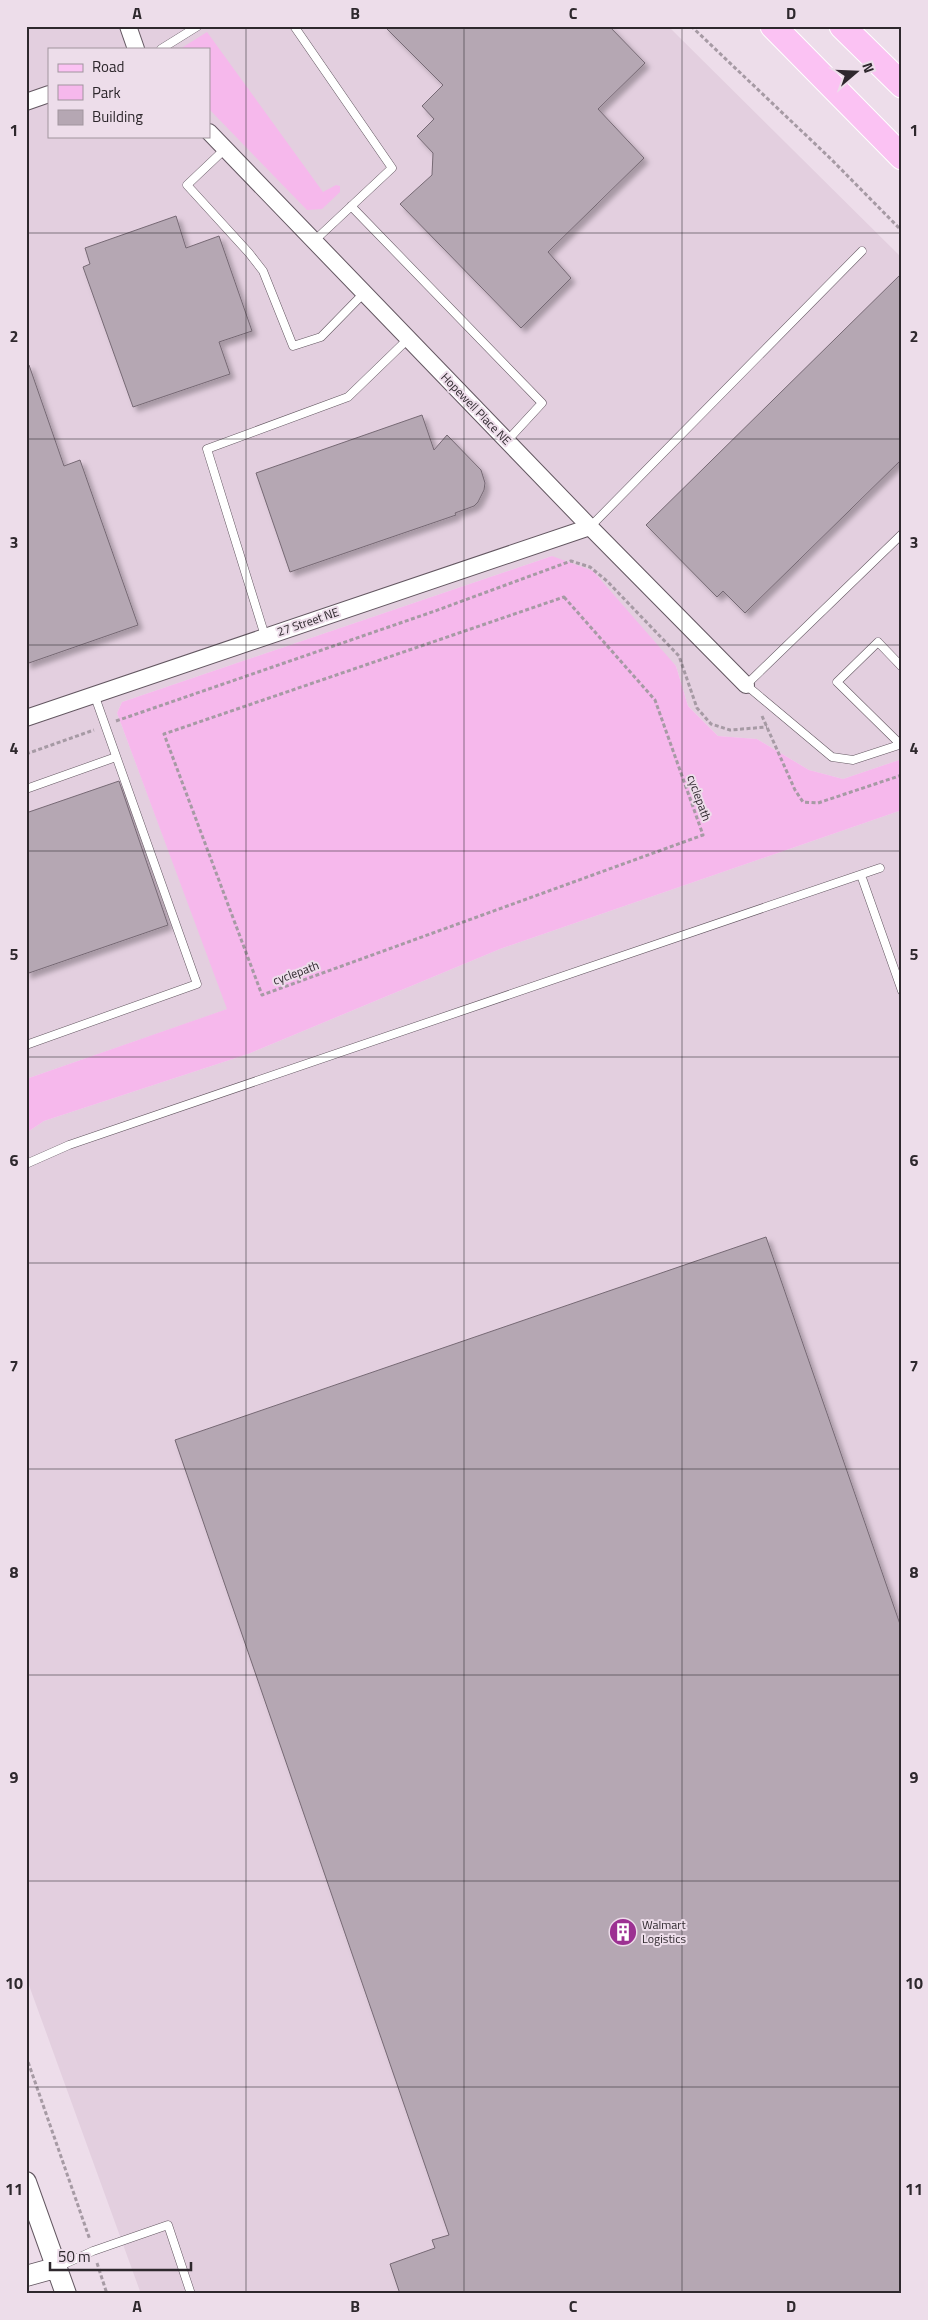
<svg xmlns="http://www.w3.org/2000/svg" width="928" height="2320" viewBox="0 0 928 2320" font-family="'Titillium Web',sans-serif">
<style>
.built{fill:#e3cfdf;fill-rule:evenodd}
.green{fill:#f6b8ec}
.building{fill:#b5a7b3;stroke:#766974;filter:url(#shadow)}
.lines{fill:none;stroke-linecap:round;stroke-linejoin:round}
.service-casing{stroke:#635761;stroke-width:9}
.minor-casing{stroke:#635761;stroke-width:18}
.tertiary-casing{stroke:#635761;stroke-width:22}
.primary-casing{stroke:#fff;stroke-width:27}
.path{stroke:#a69aa4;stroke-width:3;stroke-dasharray:4 2.5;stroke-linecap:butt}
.service{stroke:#fff;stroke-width:8}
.minor{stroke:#fff;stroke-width:16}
.tertiary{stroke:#fff;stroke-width:20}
.primary{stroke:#fbc2f3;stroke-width:25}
.grid{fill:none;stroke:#2e282d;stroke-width:1;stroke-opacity:0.55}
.labels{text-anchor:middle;stroke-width:4;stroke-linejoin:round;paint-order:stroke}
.street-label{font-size:12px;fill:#2e282d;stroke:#edddea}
.poi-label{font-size:12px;fill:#2e282d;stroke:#edddea;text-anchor:start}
.neatline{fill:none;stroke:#2e282d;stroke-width:2}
.grid-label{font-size:16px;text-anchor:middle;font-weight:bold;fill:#2e282d}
</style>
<defs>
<filter id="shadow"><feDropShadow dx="4.5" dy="4.5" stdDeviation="2.5" flood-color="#0004"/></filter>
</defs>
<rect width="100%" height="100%" fill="#edddea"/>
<!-- built -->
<path class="built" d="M26 26H668L902 258V759L843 779 809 770 757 739 718 736 688 706 676 666 552 556 122 702 117 713 228 1009 26 1079ZM49 49H209V136H49Z
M902 810V2294H141L26 1977V1133L44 1121 248 1054 500 949Z"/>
<!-- green -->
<path class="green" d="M207 32 323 192 336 185 340 186V192L322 209 307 210 209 109V49H180Z
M552 556 593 571 676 666 688 706 718 736 757 739 809 770 843 779 902 759V810L500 949 248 1054 44 1121 26 1133V1079L227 1009 117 713 122 702Z"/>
<!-- building -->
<path class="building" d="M384 26H609L645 63 598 109 644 158 548 252 571 278 521 328 400 204 432 175 433 153 417 136 434 119 422 106 443 85Z
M176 216 186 248 219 236 252 331 219 342 230 374 133 407 83 267 90 264 85 248Z
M902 273V459L745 613 723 591 717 597 646 525Z
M26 365H29L64 466 80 460 138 625 26 664Z
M422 415 434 450 447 435 481 470 485 483 484 490 478 502 474 506 455 513 456 515 290 572 256 473Z
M119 781 168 925 26 974V813Z
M766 1237 902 1630V2294H400L390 2264 435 2248 432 2240 449 2235 175 1440Z"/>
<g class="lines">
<defs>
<path id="service" d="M294 26 392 168 314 241
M161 49 198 26
M225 149 187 185 249 253 263 271 293 346 321 337 364 293
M351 206 542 403 507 441
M590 527 862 251
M902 534 746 685 832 757 853 760 902 744
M265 636 207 449 348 397 408 339
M900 744 837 682 878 642 902 667
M26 789 116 757
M861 875 902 991
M26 1045 197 984 94 694
M26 1164 69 1145 880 868
M58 2267 93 2251 168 2225 191 2294"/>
<path id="minor" d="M128 26 136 49
M26 102 49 94
M209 132 590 527 746 685
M26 718 590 527"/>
<path id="tertiary" d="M26 2182 66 2294
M26 2276 55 2268"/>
<path id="primary" d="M773 26 902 157
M842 26 902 85"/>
</defs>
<!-- service casing -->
<use href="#service" class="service-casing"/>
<!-- minor casing -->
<use href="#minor" class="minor-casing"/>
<!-- tertiary casing -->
<use href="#tertiary" class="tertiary-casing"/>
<!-- primary casing -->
<use href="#primary" class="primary-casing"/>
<!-- path -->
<path class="path" d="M691 26 831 159 902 231
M564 597 655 700 703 835 262 995 164 734Z
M762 716 795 790 803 802 818 803 902 775
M116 721 435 611 571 561 590 567 607 581 679 656 697 708 711 724 730 730 767 727
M26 754 94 730
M26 2056 90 2240
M97 2263 107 2294"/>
<!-- service -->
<use href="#service" class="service"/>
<!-- minor -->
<use href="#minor" class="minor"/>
<!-- tertiary -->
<use href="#tertiary" class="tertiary"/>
<!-- primary -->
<use href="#primary" class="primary"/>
</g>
<!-- grid -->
<path class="grid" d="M246 26V2294M464 26V2294M682 26V2294M26 233H902M26 439H902M26 645H902M26 851H902M26 1057H902M26 1263H902M26 1469H902M26 1675H902M26 1881H902M26 2087H902"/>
<!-- icons -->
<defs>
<symbol id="building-disc" viewBox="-11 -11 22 22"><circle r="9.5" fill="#9c3192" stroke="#edddea"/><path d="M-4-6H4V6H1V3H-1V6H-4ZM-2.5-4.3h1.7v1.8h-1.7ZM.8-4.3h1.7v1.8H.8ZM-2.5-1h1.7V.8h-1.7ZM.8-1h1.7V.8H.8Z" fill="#fff"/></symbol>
</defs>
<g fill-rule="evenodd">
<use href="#building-disc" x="607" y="1916" width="32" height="32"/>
</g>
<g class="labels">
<!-- street labels -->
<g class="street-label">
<text transform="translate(476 409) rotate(46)" y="4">Hopewell Place NE</text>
<text transform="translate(308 622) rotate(-19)" y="4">27 Street NE</text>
<text transform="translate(699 798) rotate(70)" y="4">cyclepath</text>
<text transform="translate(296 973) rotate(-20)" y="4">cyclepath</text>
</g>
<!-- poi labels -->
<g class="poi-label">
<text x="642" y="1929">Walmart<tspan x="642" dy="14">Logistics</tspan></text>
</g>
</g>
<!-- border -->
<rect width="928" height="2320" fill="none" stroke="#edddea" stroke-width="55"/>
<!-- legend -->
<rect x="48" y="48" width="162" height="90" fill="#edddea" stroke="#a1959e"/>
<rect x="58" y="64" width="25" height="8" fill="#fbc2f3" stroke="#a1959e"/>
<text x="92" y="72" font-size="15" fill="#2e282d">Road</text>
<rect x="58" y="85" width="25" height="15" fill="#f6b8ec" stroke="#a1959e"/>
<text x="92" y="98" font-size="15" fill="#2e282d">Park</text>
<rect x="58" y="110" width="25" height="15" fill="#b5a7b3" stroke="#a1959e"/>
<text x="92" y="122" font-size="15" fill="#2e282d">Building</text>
<!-- north arrow -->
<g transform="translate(856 72) rotate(71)" stroke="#edddea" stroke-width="4" paint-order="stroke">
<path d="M0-4L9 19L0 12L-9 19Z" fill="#2e282d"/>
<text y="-8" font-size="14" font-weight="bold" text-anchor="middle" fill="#2e282d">N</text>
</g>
<!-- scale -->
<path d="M50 2262v8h141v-8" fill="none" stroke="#2e282d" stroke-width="2.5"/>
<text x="58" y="2262" font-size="15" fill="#2e282d" stroke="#edddea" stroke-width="4" paint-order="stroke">50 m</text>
<rect x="28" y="28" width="872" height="2264" class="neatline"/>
<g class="grid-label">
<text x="137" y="19">A</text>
<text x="355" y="19">B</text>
<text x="573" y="19">C</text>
<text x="791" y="19">D</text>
<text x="14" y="136">1</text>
<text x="914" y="136">1</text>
<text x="14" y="342">2</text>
<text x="914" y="342">2</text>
<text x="14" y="548">3</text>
<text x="914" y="548">3</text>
<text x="14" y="754">4</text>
<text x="914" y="754">4</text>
<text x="14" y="960">5</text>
<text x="914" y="960">5</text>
<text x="14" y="1166">6</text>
<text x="914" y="1166">6</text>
<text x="14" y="1372">7</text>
<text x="914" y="1372">7</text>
<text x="14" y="1578">8</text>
<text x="914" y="1578">8</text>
<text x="14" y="1783">9</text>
<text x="914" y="1783">9</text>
<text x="14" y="1989">10</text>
<text x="914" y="1989">10</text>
<text x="14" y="2195">11</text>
<text x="914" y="2195">11</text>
<text x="137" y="2312">A</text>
<text x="355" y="2312">B</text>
<text x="573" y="2312">C</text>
<text x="791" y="2312">D</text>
</g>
</svg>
